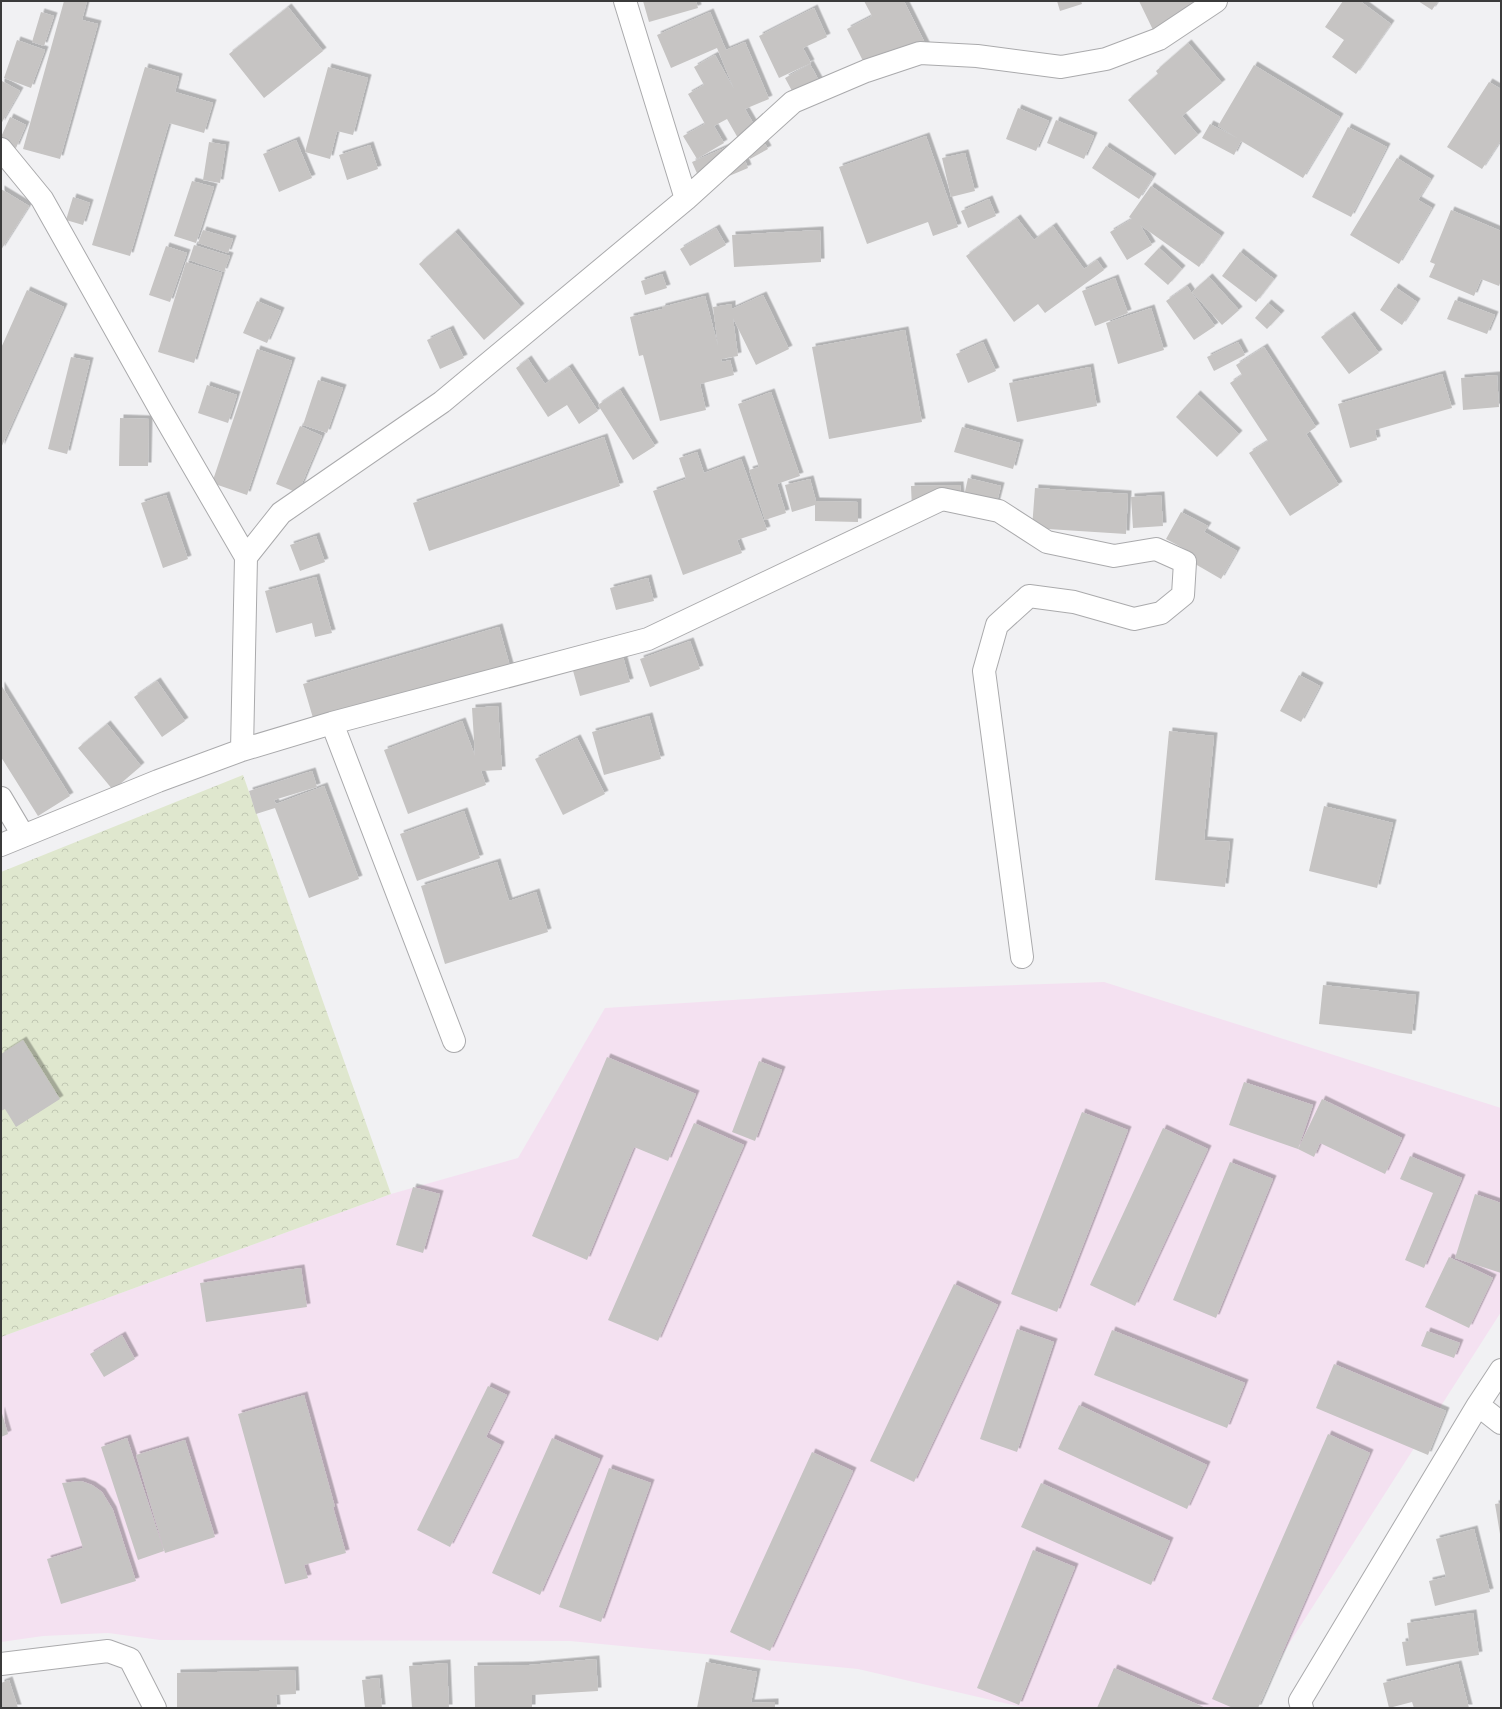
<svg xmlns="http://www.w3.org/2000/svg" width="1502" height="1709" viewBox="0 0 1502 1709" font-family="'Source Sans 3',sans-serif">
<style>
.industrial{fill:#f4e1f1}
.forest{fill:url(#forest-crowns)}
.building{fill:#c6c4c3;filter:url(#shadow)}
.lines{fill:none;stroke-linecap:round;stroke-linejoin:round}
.street-casing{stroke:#aaaaac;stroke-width:24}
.street{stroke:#fff;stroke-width:22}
</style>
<defs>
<pattern id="forest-crowns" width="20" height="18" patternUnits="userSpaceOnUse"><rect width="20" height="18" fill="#dfe7ce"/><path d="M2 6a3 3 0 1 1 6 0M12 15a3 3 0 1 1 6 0" fill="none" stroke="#c0c7b2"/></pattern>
<filter id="shadow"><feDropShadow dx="3.5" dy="-3.5" stdDeviation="0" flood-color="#0004"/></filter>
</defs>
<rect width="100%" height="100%" fill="#f1f1f3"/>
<!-- industrial -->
<path class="industrial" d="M1104 982 1501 1108V1312L1248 1708H1026L858 1669 570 1641 160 1640 108 1633 43 1636 1 1642V1337L391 1194 518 1158 605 1008 906 989Z"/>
<!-- forest -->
<path class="forest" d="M243 775 391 1194 1 1337V872Z"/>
<!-- building -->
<path class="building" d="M64 1H87L82 20 98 24 60 159 23 149Z
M643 1H696L698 8 649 22Z
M864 1H904L930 53 873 81 847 29 872 16Z
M1057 1H1081L1082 4 1060 11Z
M1139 1H1215L1154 32Z
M1343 1H1360L1391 24 1356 74 1332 57 1344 40 1325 27Z
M1418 1H1438L1432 10Z
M288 7 323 51 264 98 229 54Z
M814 8 827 37 803 48 811 63 779 78 759 36Z
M41 12 54 16 44 46 32 42Z
M710 12 726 50 745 42 769 99 745 109 768 149 750 159 727 119 714 126 724 143 697 159 683 136 705 124 688 94 704 85 694 67 715 55 734 89 717 48 671 68 657 35Z
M17 40 45 50 31 88 4 78Z
M1188 43 1222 83 1182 116 1198 135 1175 155 1128 100 1158 74 1156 71Z
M810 64 822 86 797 100 785 78Z
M1254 65 1340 117 1303 178 1241 141 1234 155 1202 138 1210 124 1237 138 1218 126Z
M145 67 179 77 175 92 213 103 204 133 169 123 130 256 92 245Z
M328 67 368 78 353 135 337 131 330 159 305 152Z
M2 81 20 91 1 124V83Z
M1489 82 1501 89V140L1482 169 1447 147Z
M1018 108 1049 121 1036 151 1006 139Z
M10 117 26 125 16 148 1 142V137Z
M1056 120 1094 136 1084 159 1047 143Z
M1348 127 1387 147 1351 217 1312 197Z
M926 136 958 227 933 236 928 222 867 244 839 167Z
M296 140 312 178 279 192 263 154Z
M209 142 226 145 220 183 203 180Z
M738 142 748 168 703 187 692 162Z
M370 145 378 169 347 180 339 155Z
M1106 146 1153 177 1139 199 1092 168Z
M965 153 975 191 951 197 942 158Z
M1397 158 1431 179 1418 200 1432 208 1399 264 1350 235Z
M192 181 214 187 196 243 174 236Z
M1151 186 1221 236 1199 267 1140 225 1152 245 1127 260 1110 232 1132 219 1129 217Z
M1 189 29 206 1 250Z
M73 197 90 203 83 225 66 220Z
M989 199 996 216 968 228 961 211Z
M1451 210 1501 231V280L1499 286 1481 279 1474 296 1429 277 1435 264 1430 262Z
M1017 218 1034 240 1053 226 1084 269 1097 260 1104 270 1045 313 1038 304 1014 322 966 256Z
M716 228 726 245 690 266 680 249Z
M203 230 233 239 228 253 198 243Z
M820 230 821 262 734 267 732 235Z
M455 232 521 307 484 340 419 264Z
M194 245 230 256 224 272 189 260Z
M166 246 187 253 170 302 149 295Z
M1159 248 1182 269 1168 285 1144 264Z
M1240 252 1274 279 1256 302 1222 276Z
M186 262 222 273 194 363 158 352Z
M662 274 667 288 645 295 641 281Z
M1209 277 1239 310 1222 325 1192 292Z
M1115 278 1128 313 1095 326 1082 291Z
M1187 286 1215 326 1194 340 1166 301Z
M1395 287 1417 302 1402 325 1380 310Z
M27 290 64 307 1 448V348Z
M763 295 789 349 756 365 733 318 738 356 721 359 722 362 730 360 734 375 700 384 706 410 660 421 643 355 639 356 630 317 662 309V307L705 296 718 346 713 307 732 304V309Z
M1455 300 1495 315 1487 334 1447 319Z
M257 301 281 311 267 343 243 333Z
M1268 303 1281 314 1267 329 1255 318Z
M1151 308 1164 350 1118 364 1106 323Z
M1351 315 1379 353 1349 374 1321 337Z
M450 329 464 358 440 369 427 340Z
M905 330 922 422 829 439 812 347Z
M983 342 996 371 968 383 956 354Z
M1238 342 1245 355 1214 371 1207 357Z
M1264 347 1316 427 1306 434 1339 485 1290 516 1249 453 1268 441 1230 383 1242 375 1236 365Z
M257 349 292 361 247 495 212 483Z
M71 357 90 361 67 454 48 449Z
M528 359 545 384 569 367 598 411 579 424 567 405 548 417 516 368Z
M1090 367 1097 406 1017 422 1009 383Z
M1442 374 1452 408 1375 430 1377 440 1350 448 1338 404Z
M1497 375 1499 407 1463 410 1461 378Z
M318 380 343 388 327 433 303 425Z
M207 385 237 395 228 423 198 413Z
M620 390 655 446 633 460 598 405Z
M771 392 800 476 777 484 786 513 765 520 749 470 759 467 738 404Z
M1197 394 1239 434 1217 457 1176 417Z
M120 418 149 419 148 466H119Z
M300 426 322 436 298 493 276 484Z
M962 427 1020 443 1013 469 954 452Z
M604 437 620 486 429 551 413 503Z
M697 452 704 473 741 459 767 530 737 540 742 553 683 575 653 491 686 479 679 458Z
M968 478 1001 486 994 513 962 505Z
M810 479 816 501 858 502V522L815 521V505L792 512 785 485Z
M960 485 962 508 912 509 911 486Z
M1035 488 1128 494 1126 534 1032 528Z
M166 495 188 559 163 568 141 503Z
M1161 495 1163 526 1133 528 1131 497Z
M1181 512 1208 526 1204 532 1237 551 1221 579 1190 561 1194 554 1166 539Z
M316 536 325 562 300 571 290 545Z
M316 577 332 633 315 637 312 623 276 633 265 591Z
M648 578 654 601 616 610 610 588Z
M499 627 513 677 318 735 303 684Z
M690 641 700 669 650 687 640 659Z
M622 653 630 682 580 696 572 667Z
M1299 675 1320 686 1301 722 1280 711Z
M157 681 185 721 162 737 134 697Z
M1 685 70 796 38 816 1 757Z
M498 706 502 770 481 771 486 785 408 814 384 750 462 721 475 756 472 708Z
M649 716 661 759 604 775 592 732Z
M107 724 141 766 113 790 78 748Z
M1169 731 1214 736 1204 840 1230 842 1225 887 1155 880Z
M577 738 605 794 563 815 535 759Z
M312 771 317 787 274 800 276 804 324 786 359 879 309 898 275 808 256 814 249 791Z
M1324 806 1393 823 1377 888 1309 871Z
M464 811 480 858 417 881 400 834Z
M497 862 509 901 536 892 548 932 445 964 421 886Z
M1323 985 1416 995 1412 1034 1319 1024Z
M23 1040 60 1099 16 1127 5 1109 1 1111V1054Z
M607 1057 696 1094 668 1161 634 1147 587 1260 532 1236Z
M759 1061 782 1070 755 1141 732 1132Z
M1244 1082 1313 1105 1298 1149 1229 1125Z
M1322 1099 1402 1138 1385 1174 1320 1143 1314 1157 1298 1149Z
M1082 1112 1128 1130 1057 1312 1011 1294Z
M694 1123 744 1145 658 1341 608 1320Z
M1163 1128 1208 1149 1135 1306 1090 1285Z
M1410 1156 1462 1178 1424 1268 1405 1260 1433 1193 1400 1179Z
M1230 1162 1273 1179 1216 1318 1173 1300Z
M413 1187 440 1194 423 1253 396 1245Z
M1475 1194 1501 1203V1273L1455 1258Z
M1449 1257 1493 1278 1469 1328 1425 1307Z
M301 1268 307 1307 206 1322 200 1283Z
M954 1284 998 1305 914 1482 870 1461Z
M1017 1329 1054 1342 1017 1452 980 1439Z
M1112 1330 1245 1383 1227 1428 1094 1375Z
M1427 1331 1460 1343 1454 1358 1421 1346Z
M122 1335 135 1359 104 1377 90 1354Z
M1334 1364 1446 1411 1428 1455 1316 1408Z
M488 1386 507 1395 486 1437 501 1445 450 1547 417 1530Z
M304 1395 335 1507H333L346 1553 304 1565 308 1578 285 1584 238 1414Z
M1079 1405 1207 1465 1187 1509 1058 1449Z
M1 1410 8 1434 1 1437Z
M1328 1434 1370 1453 1258 1708H1233L1212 1699Z
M127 1438 164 1551 138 1560 101 1447Z
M552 1438 600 1459 540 1595 492 1573Z
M185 1440 215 1537 165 1553 136 1455Z
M812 1452 853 1471 770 1651 730 1632Z
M609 1468 651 1483 601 1622 559 1607Z
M81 1481 92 1485 102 1492 113 1510 136 1581 61 1604 47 1559 83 1548 62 1483Z
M1041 1483 1170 1541 1151 1585 1021 1527Z
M1501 1503V1533L1500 1534 1495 1504Z
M1474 1529 1490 1592 1435 1606 1429 1581 1446 1577 1436 1539Z
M1033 1550 1075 1567 1019 1705 977 1688Z
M1473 1613 1479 1655 1406 1666 1402 1642 1409 1641 1407 1623Z
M596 1659 598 1691 532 1695V1708H475L474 1666 529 1665Z
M706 1662 757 1672 751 1703 775 1702V1708H697Z
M447 1663 449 1708H412L409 1666Z
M1458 1664 1469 1708H1414L1412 1702 1389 1708 1383 1683Z
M1114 1668 1206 1708H1097Z
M295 1670 296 1694 276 1695 277 1708H177V1673Z
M379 1678 382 1708H365L362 1680Z
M9 1680 18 1708H1V1683Z"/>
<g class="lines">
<defs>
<path id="street" d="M625 1 686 199
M1 149 42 199 159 407 246 557
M332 723 454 1041
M242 750 332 723 648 639 942 499 999 511 1047 542 1114 556 1156 549 1185 562 1183 595 1161 613 1134 619 1074 602 1029 596 997 625 984 671 1022 957
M1 798 23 835
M1 845 158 781 242 750 246 557 281 513 442 402 686 199 793 102 866 71 920 53 977 56 1061 67 1106 59 1159 39 1216 1
M1478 1405 1501 1423
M1 1664 108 1651 130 1659 155 1708
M1302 1708 1300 1701 1478 1405 1501 1370"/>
</defs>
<!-- street casing -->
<use href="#street" class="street-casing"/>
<!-- street -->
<use href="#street" class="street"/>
</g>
<!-- border -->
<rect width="1502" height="1709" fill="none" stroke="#3b3b3b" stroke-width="4"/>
</svg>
